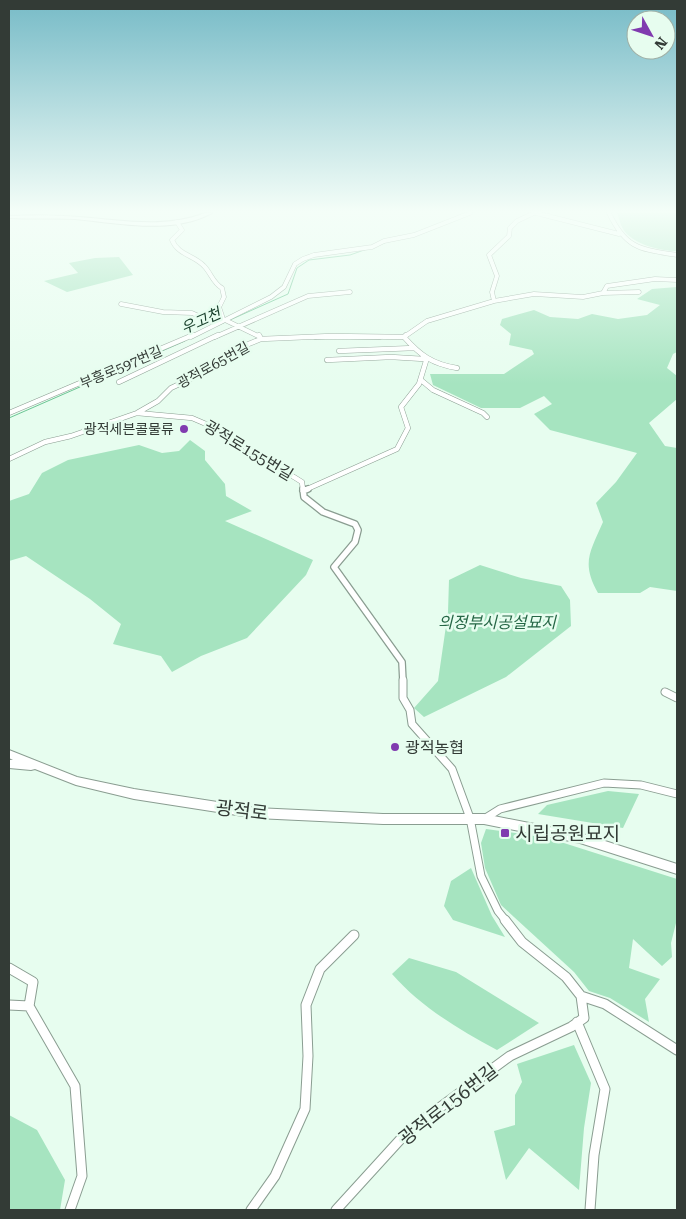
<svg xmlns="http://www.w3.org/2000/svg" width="686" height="1219" viewBox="0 0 686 1219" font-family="'Roboto Serif','Noto Sans KR',serif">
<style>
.green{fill:#a6e4c0}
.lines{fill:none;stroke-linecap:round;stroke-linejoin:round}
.stream{stroke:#6dc695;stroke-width:1}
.street-far4-casing{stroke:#8a9d91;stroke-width:5}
.street-far3-casing{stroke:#8a9d91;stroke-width:5.5}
.street-far2-casing{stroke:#8a9d91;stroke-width:8}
.street-far1-casing{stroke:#8a9d91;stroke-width:9}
.street-casing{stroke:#8a9d91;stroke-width:11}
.secondary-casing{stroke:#8a9d91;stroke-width:2}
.street-far4{stroke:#fff;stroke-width:4}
.street-far3{stroke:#fff;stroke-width:4.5}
.street-far2{stroke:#fff;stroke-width:5.5}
.street-far1{stroke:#fff;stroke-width:7}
.street{stroke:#fff;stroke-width:9}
.secondary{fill:#fff;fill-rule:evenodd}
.poi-dot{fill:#803baf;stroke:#e7fdef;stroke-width:2}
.labels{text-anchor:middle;stroke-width:5;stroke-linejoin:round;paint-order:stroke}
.far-street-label{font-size:14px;fill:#333b36;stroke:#e7fdef}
.far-poi-label{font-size:14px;fill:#333b36;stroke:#e7fdef;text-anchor:end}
.far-water-label{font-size:15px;font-style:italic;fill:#19402c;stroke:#e7fdef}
.street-label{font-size:16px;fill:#333b36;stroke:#e7fdef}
.park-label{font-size:16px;font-style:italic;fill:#256645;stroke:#e7fdef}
.poi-label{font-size:16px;fill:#333b36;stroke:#e7fdef;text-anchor:start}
.near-street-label{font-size:19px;fill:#333b36;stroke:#e7fdef}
.near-poi-label{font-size:19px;fill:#333b36;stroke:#e7fdef;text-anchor:start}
</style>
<rect width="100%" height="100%" fill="#e7fdef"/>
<!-- green -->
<path class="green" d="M617 213H677V251C660 251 632 244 623 229 620 224 619 218 617 213Z
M119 257 133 275 67 292 44 281 78 273 69 263 95 258Z
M677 287V352L673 354 667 368 677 376V399L649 423 665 446 677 448V591L650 587 640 593H598C581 563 590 552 603 522L596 503 616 482 637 453 550 430 534 414 552 404 544 396 520 408H481L433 385 430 374H504L534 354 532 350 509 345 511 334 500 325 502 319 534 310 550 317 578 319 592 314 618 319 647 315 660 305 637 299 652 289Z
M190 440 205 451V460L225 484 226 496 252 511 225 521 313 560 306 575 247 638 201 656 172 672 161 656 113 644 121 624 90 599 26 556 9 561V501L29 494 42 473 68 460 139 445 162 453 179 451Z
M480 565 521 578 561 586 570 600 571 626 506 677 424 717 414 708 438 681 448 612 449 580Z
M608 791 639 794 623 828 538 814 547 805Z
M486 829 545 837 677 879V919L671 943 672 957 662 966 633 939 629 968 660 979 645 999 649 1022 610 998 589 991 574 972 501 905 485 868 481 843Z
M471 868 492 916 505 937 453 920 444 906 451 881Z
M409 958 456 972 539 1023 497 1050C458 1029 421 1007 392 974Z
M574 1045 591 1083 584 1128 579 1190 529 1148 506 1180 494 1131 515 1125V1095L522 1082 517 1064Z
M9 1115 37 1130 65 1180 60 1210H9Z"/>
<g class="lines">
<!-- stream -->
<path class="stream" d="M212 328 288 294 297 268 309 260 350 255 387 242
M9 418 185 341"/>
<defs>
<path id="street-far4" d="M536 213 619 234
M609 213C626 249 640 249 677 255
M177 222 182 230 172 240C178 255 194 255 204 266 211 273 213 283 222 288L224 297 219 307 223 319 260 337
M603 293 639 292
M494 301 492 292 497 276 489 255 509 236 510 228 517 221 534 213
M121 304 163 312 192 313 210 321 221 322
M191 337 271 297 284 287 295 264 303 259 314 255 372 247 384 241 414 235 470 213
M215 337 308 296 350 292
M315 337H380
M404 337 427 321 494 301 534 294 583 297 603 293 607 286 655 279 677 280"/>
<path id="street-far3" d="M259 335 261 339
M404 337 406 335
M339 351 414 348
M327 360 391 357 424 359
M421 380 433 390 483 413 487 417
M119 382 218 335
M9 413 193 335
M137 413 192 418 213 427 302 482 303 490
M9 459 45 442 71 436 137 413 158 401 171 388 201 374 246 345 261 339 331 336 404 337C420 355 432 364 457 368
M305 490 397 449 408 428 401 407 419 384 426 361"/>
<path id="street-far2" d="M303 489 304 497 323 512 355 524 358 530 355 542 334 567 402 662 403 682
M303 491 308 489"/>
<path id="street-far1" d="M403 680V698L410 710 412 724 452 769 470 818 481 876 498 911 506 921
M665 692 677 698
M484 819 500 809 604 783 641 785 677 794"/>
<path id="street" d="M9 968 33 982 29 1006 75 1086 82 1176 70 1210
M581 996 605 1004 677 1050
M9 1005 29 1006
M577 1022 605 1089 594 1155 590 1210
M251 1210 275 1176 305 1109 308 1056 306 1005 320 969 354 935
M336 1210 408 1131 510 1056 571 1027 584 1018 581 996 566 977 522 942 505 920"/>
<path id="secondary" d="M205 213H212C171 235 119 223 75 219 53 218 31 219 9 218V216C32 215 55 215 79 217 121 220 164 229 205 213Z
M9 750 77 777 134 789 256 808 383 814H484L580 833 677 864V874L580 843 484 824H383L256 818 134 799 76 785 35 769 31 770 9 768V760H13L9 758Z"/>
</defs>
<!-- street-far4 casing -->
<use href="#street-far4" class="street-far4-casing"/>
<!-- street-far3 casing -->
<use href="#street-far3" class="street-far3-casing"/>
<!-- street-far2 casing -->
<use href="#street-far2" class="street-far2-casing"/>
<!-- street-far1 casing -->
<use href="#street-far1" class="street-far1-casing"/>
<!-- street casing -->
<use href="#street" class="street-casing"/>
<!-- secondary casing -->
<use href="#secondary" class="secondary-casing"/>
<!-- street-far4 -->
<use href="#street-far4" class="street-far4"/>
<!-- street-far3 -->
<use href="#street-far3" class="street-far3"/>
<!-- street-far2 -->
<use href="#street-far2" class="street-far2"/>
<!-- street-far1 -->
<use href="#street-far1" class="street-far1"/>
<!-- street -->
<use href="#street" class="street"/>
<!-- secondary -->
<use href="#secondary" class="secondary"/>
</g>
<!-- sky -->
<linearGradient id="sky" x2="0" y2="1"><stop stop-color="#77bbc7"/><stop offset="0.55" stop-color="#f4fef8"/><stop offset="1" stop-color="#f4fef8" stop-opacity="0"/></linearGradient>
<rect width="686" height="384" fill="url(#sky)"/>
<!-- markers -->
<g class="poi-dot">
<circle cx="184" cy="429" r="5"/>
<circle cx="395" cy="747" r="5"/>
<rect x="500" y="828" width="10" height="10" rx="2.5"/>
</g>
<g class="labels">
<!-- far-street labels -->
<g class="far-street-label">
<text transform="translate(213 365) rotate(-29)" y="5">광적로65번길</text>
<text transform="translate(121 367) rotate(-23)" y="5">부흥로597번길</text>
</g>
<!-- far-poi labels -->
<g class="far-poi-label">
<text x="174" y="434">광적세븐콜물류</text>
</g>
<!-- far-water labels -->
<g class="far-water-label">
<text transform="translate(201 321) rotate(-24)" y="5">우고천</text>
</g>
<!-- street labels -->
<g class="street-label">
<text transform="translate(249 450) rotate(31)" y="6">광적로155번길</text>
</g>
<!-- park labels -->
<g class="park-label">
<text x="497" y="628">의정부시공설묘지</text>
</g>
<!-- poi labels -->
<g class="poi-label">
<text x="405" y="753">광적농협</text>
</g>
<!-- near-street labels -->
<g class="near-street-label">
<text transform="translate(242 810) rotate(7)" y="7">광적로</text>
<text transform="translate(448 1104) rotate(-38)" y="7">광적로156번길</text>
</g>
<!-- near-poi labels -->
<g class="near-poi-label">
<text x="515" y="840">시립공원묘지</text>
</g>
</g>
<!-- border -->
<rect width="686" height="1219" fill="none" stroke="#333b36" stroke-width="20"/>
<!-- north arrow -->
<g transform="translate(651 35) rotate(130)"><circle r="24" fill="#e7fdef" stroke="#9fafa5"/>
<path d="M0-4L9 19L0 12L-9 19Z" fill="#803baf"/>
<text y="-8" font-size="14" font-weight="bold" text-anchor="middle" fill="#333b36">N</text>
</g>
</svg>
